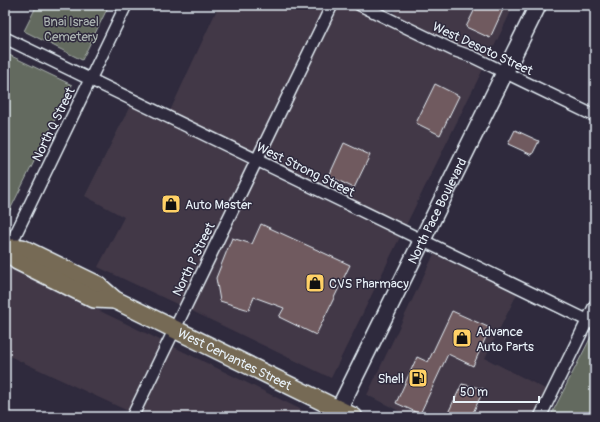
<svg xmlns="http://www.w3.org/2000/svg" width="600" height="422" viewBox="0 0 600 422" font-family="Pangolin,sans-serif">
<style>
.built{fill:#423847}
.green{fill:#646b5e;stroke:#a6aeab}
.building{fill:#705a5e;stroke:#e8f1f8}
.lines{fill:none;stroke-linecap:round;stroke-linejoin:round}
.minor-casing{stroke:#e8f1f8;stroke-width:14}
.secondary-casing{stroke:#e8f1f8;stroke-width:19}
.primary-casing{stroke:#e8f1f8;stroke-width:20}
.minor{stroke:#2f2a3d;stroke-width:11}
.secondary{stroke:#2f2a3d;stroke-width:16}
.primary{stroke:#766a54;stroke-width:17}
.labels{text-anchor:middle;stroke-width:3;stroke-linejoin:round;paint-order:stroke}
.park-label{font-size:13px;fill:#adb5b3;stroke:#2f2a3d}
.street-label{font-size:13px;fill:#e8f1f8;stroke:#2f2a3d}
.poi-label{font-size:13px;fill:#e8f1f8;stroke:#2f2a3d;text-anchor:start}
</style>
<rect width="100%" height="100%" fill="#2f2a3d"/>
<filter id="ink" filterUnits="userSpaceOnUse"><feTurbulence type="fractalNoise" baseFrequency=".025" numOctaves="2"/><feDisplacementMap in="SourceGraphic" scale="8" xChannelSelector="R" yChannelSelector="G"/><feConvolveMatrix kernelMatrix="1 2 1 2 8 2 1 2 1" color-interpolation-filters="sRGB"/></filter>
<g filter="url(#ink)">
<!-- built -->
<path class="built" d="M219 5H326L254 152 170 111Z
M338 5H346L450 56 483 69 406 225 265 157Z
M398 5H514L489 57 455 44 394 14Z
M130 106 249 164 179 305 98 267 124 217 85 196Z
M259 169 400 237 331 378 190 310Z
M434 254 517 294 485 358 547 390 534 417H411L367 395Z
M7 266 162 341 128 411 5 354V269Z
M172 346 312 415 311 417H138Z"/>
<!-- green -->
<path class="green" d="M37 5H109L82 60 24 31Z
M5 53 72 85 5 220Z
M594 331 595 417H550Z"/>
<!-- building -->
<path class="building" d="M477 5H505L490 38 466 27Z
M435 84 459 96 440 135 416 123Z
M515 130 539 141 532 155 508 144Z
M344 143 370 155 354 188 329 176Z
M261 224 350 265 316 335 279 317 284 308 254 297 249 310 220 301 216 278 232 238 252 244Z
M452 311 490 328 473 366 448 354 420 414 396 403 417 357 428 362Z
M462 384 484 389 471 417H446Z"/>
<g class="lines">
<defs>
<path id="minor" d="M360 5 453 50 473 57 595 116
M5 38 595 324
M7 252 126 5
M132 417 332 5
M540 417 595 305"/>
<g id="secondary">
<path id="s1" d="M339 409 538 5"/>
</g>
<g id="primary">
<path id="s2" d="M5 246 9 248H22L98 285 115 300 354 417"/>
<path d="M9 248 17 261 94 299 115 300"/>
</g>
</defs>
<!-- minor casing -->
<use href="#minor" class="minor-casing"/>
<!-- secondary casing -->
<use href="#secondary" class="secondary-casing"/>
<!-- primary casing -->
<use href="#primary" class="primary-casing"/>
<!-- minor -->
<use href="#minor" class="minor"/>
<!-- secondary -->
<use href="#secondary" class="secondary"/>
<!-- primary -->
<use href="#primary" class="primary"/>
</g>
</g>
<!-- icons -->
<defs>
<symbol id="shop-square" viewBox="-11 -11 22 22"><rect x="-9" y="-9" width="18" height="18" rx="4" fill="#ffd166" stroke="#2f2a3d"/><path d="M-5-2.5h2.3a2.7 3.5 0 0 1 5.4 0H5L5.5 6h-11ZM-1.5-2.5h3a1.5 2.3 0 0 0-3 0Z" fill="#111"/></symbol>
<symbol id="fuel-square" viewBox="-11 -11 22 22"><rect x="-9" y="-9" width="18" height="18" rx="4" fill="#ffd166" stroke="#2f2a3d"/><path d="M-5.5-6h7V0h2V4h1.3V-2.5L3-4.5l.8-.8L6-3V5H2.5V1h-1V6h-7ZM-4.2-4.7v3.2H.2V-4.7Z" fill="#111"/></symbol>
</defs>
<g fill-rule="evenodd">
<use href="#shop-square" x="160" y="193" width="22" height="22"/>
<use href="#shop-square" x="304" y="272" width="22" height="22"/>
<use href="#shop-square" x="451" y="327" width="22" height="22"/>
<use href="#fuel-square" x="407" y="367" width="22" height="22"/>
</g>
<g class="labels">
<!-- park labels -->
<g class="park-label">
<text x="71" y="26">Bnai Israel<tspan x="71" dy="15">Cemetery</tspan></text>
</g>
<!-- street labels -->
<g class="street-label">
<text transform="translate(483 48) rotate(25)" y="5">West Desoto Street</text>
<text transform="translate(53 124) rotate(-64)" y="5">North Q Street</text>
<text transform="translate(306 169) rotate(26)" y="5">West Strong Street</text>
<text dy="5" stroke="none"><textPath href="#s1" startOffset="221">North Pace Boulevard</textPath></text>
<text transform="translate(193 259) rotate(-64)" y="5">North P Street</text>
<text dy="5" stroke="none"><textPath href="#s2" startOffset="258">West Cervantes Street</textPath></text>
</g>
<!-- poi labels -->
<g class="poi-label">
<text x="185" y="209">Auto Master</text>
<text x="329" y="288">CVS Pharmacy</text>
<text x="476" y="336">Advance<tspan x="476" dy="15">Auto Parts</tspan></text>
<text x="404" y="383" text-anchor="end">Shell</text>
</g>
</g>
<!-- margin -->
<rect width="600" height="422" fill="none" stroke="#2f2a3d" stroke-width="20"/>
<rect x="10" y="10" width="580" height="402" fill="none" stroke="#e8f1f8" stroke-width="1.5" filter="url(#ink)"/>
<!-- scale -->
<path d="M454 396v6h85v-6" fill="none" stroke="#e8f1f8" stroke-width="2"/>
<text x="460" y="396" font-size="12" fill="#e8f1f8" stroke="#2f2a3d" stroke-width="3" paint-order="stroke">50 m</text>
</svg>
